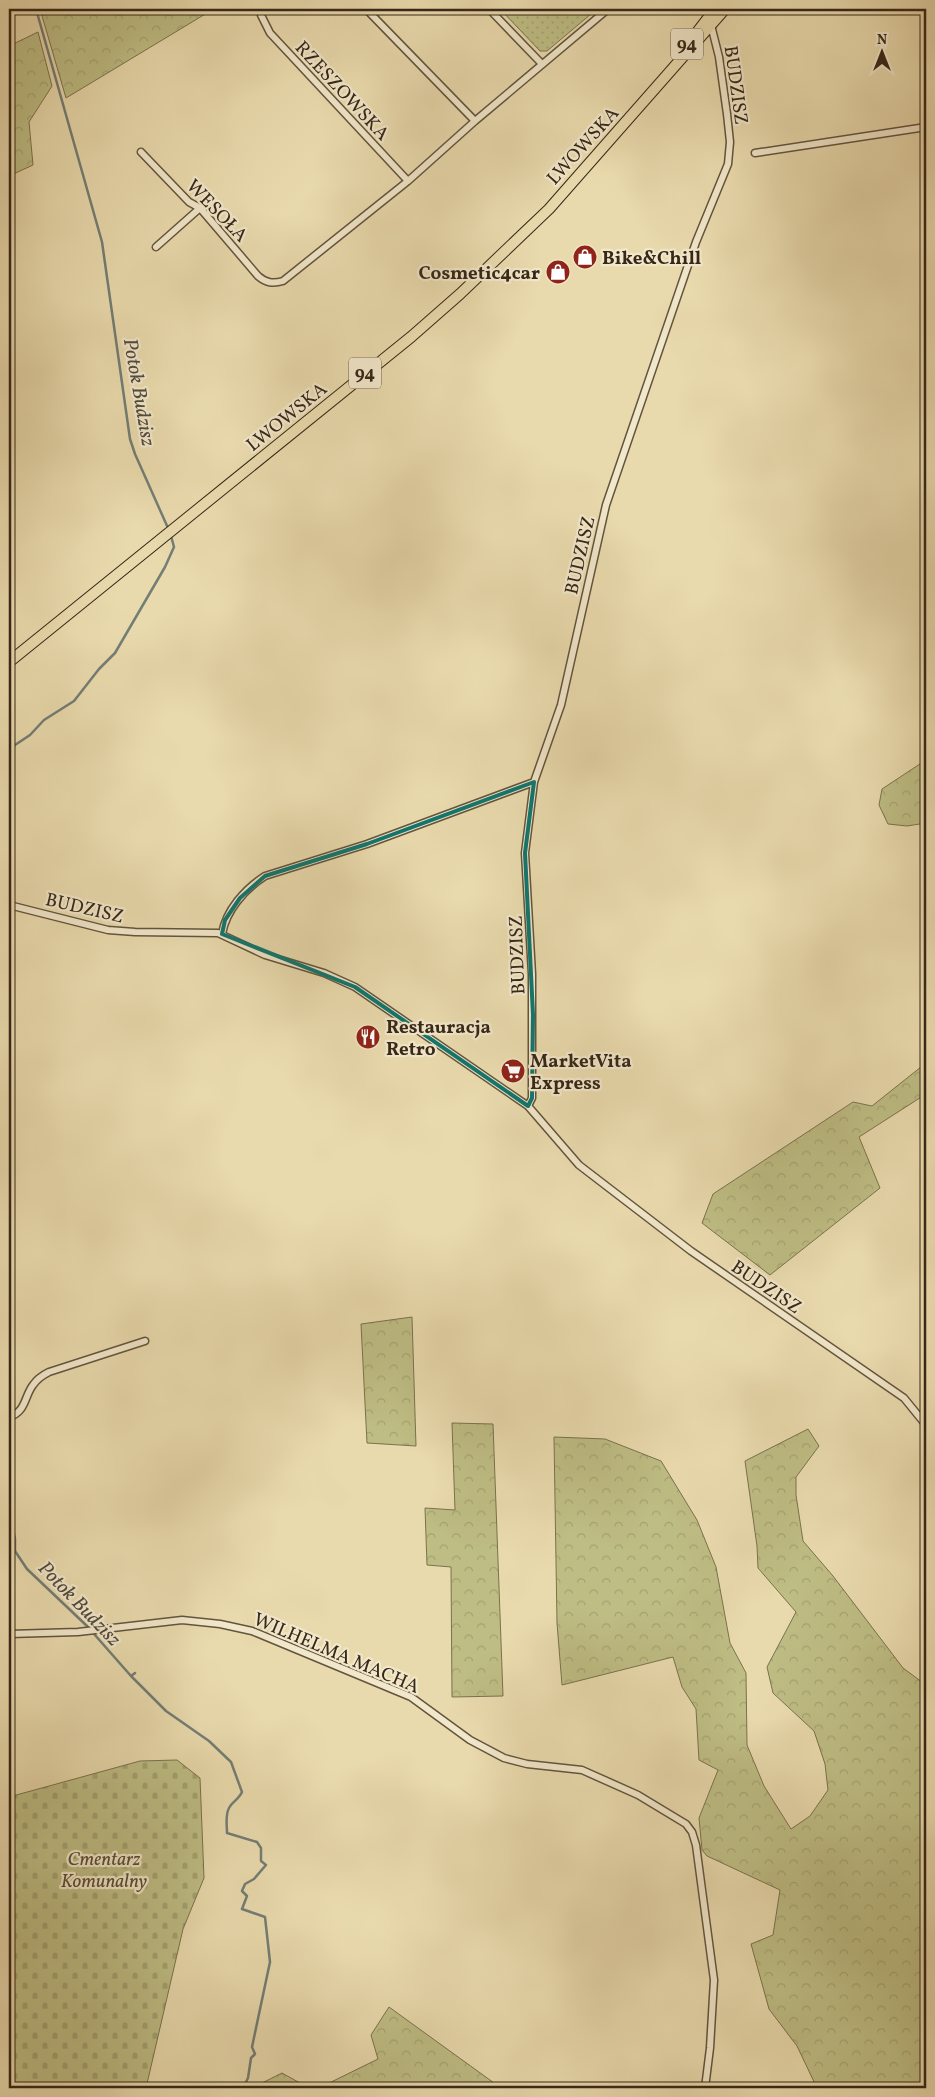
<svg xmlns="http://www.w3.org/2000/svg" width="935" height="2097" viewBox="0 0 935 2097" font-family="Vollkorn,serif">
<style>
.forest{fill:url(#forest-crowns);stroke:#7a724e}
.cemetery{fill:url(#cemetery-stones);stroke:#7a724e}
.garden{fill:url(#garden-dots);stroke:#7a724e}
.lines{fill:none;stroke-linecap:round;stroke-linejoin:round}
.stream{stroke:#737e76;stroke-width:2.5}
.street-casing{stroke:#63543d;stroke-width:9}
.primary-casing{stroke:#362718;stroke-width:12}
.street{stroke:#f1e7ca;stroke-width:6}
.primary{stroke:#e9daad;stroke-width:10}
.marked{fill:none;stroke:#0f766e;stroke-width:4;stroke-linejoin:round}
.labels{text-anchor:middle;stroke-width:4.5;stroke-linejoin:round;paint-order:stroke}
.shield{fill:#f1e7ca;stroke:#6e614d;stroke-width:1}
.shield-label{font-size:18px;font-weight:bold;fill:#362718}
.street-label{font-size:19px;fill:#362718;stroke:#f1e7ca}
.poi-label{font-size:19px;font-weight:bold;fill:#362718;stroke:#f1e7ca;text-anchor:start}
.park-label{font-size:19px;font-style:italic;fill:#584c33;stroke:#f1e7ca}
.water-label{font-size:20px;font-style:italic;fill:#504b3f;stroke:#f1e7ca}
</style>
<defs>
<pattern id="forest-crowns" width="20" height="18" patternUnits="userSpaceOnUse" patternTransform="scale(1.25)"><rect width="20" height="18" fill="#bebd84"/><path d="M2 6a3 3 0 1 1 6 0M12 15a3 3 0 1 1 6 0" fill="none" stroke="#a4a271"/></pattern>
<pattern id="cemetery-stones" width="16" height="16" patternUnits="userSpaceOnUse" patternTransform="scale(1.25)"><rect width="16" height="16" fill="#bebd84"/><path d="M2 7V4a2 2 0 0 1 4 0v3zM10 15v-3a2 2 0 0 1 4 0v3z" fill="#a4a271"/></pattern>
<pattern id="garden-dots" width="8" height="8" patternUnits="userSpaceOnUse" patternTransform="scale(1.25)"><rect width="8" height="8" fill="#bebd84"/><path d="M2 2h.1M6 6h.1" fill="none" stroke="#a4a271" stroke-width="1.8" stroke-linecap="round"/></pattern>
</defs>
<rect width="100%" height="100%" fill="#e9daad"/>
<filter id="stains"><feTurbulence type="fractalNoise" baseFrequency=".004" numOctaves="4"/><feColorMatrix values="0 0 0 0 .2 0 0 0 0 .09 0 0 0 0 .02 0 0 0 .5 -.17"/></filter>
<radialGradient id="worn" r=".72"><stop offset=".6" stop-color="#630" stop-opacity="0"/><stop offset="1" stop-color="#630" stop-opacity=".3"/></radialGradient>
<!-- forest -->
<path class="forest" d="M40 9H212V10L66 98Z
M38 32 52 86 29 122 33 165 9 176V46Z
M926 760V823L907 826 888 824 879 805 882 789Z
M926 1063V1094L859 1137 880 1188 770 1275 702 1223 713 1194 853 1102 872 1106Z
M412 1317 416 1446 367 1443 361 1324Z
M452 1423 493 1424 503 1696 452 1697 451 1567 427 1565 425 1508 455 1510Z
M808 1429 819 1446 796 1477V1495L803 1541 833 1576 903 1668 926 1685V2088H817L797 2046 769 2009 751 1944 773 1935 780 1890 707 1856 702 1850 699 1818 718 1770 699 1760 696 1709 682 1687 673 1657 562 1685 557 1623 554 1437 605 1439 661 1461 697 1520 716 1567 730 1643 746 1673 747 1745 764 1786 791 1829 810 1816 828 1790 825 1764 814 1731 773 1693 767 1667 796 1612 758 1568 757 1546 745 1461Z
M389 2007 501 2088H319L378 2059 371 2035Z
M282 2073 309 2088H252Z"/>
<!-- cemetery -->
<path class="cemetery" d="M177 1760 200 1778 204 1878 183 1929 146 2088H9V1797L140 1761Z"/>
<!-- garden -->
<path class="garden" d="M500 9H597L547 51H540Z"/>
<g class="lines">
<!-- stream -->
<path class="stream" d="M36 9 102 242 130 439 135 454 168 528
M9 749 30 735 44 720 74 701 99 669 115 653 165 567 174 547 171 536
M9 1510 15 1539V1551L27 1569 87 1626 131 1676 135 1673
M131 1676 166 1711 209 1741 231 1762 242 1792C239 1799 232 1802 229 1808 225 1815 227 1826 227 1833L257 1842 261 1848V1861L266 1865 254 1879 245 1884 242 1891 247 1896 242 1909 265 1917 270 1962 252 2047 255 2054 251 2058 248 2078 243 2088"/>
<defs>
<path id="street" d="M366 9 475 121
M489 9 542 64
M261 15 270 33 408 181
M141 152 189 202 200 208 258 276C266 283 273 284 283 281L408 181 475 121 608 9
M755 153 926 127
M156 247 200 208
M9 905 108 930 135 932 218 933 265 955 324 973 355 987 528 1106 579 1165 691 1251 904 1398 926 1425
M222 934C226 910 245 889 265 876L367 844 534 782
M528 1106 532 1098V974L525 853 534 782 561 705 606 505 696 242 728 164 730 142 727 114 719 57 711 25
M9 1417C26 1412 24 1397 33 1385 37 1379 43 1375 49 1372L145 1341
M9 1634 78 1632 182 1620 220 1624 252 1631 411 1697 470 1740 504 1758 527 1764 582 1770 638 1795 686 1824 692 1832 696 1845 714 1980 710 2048 705 2088"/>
<path id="primary" d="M688 44 715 9
M9 662 411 337 460 294 549 209 725 9"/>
</defs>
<!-- street casing -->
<use href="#street" class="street-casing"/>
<!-- primary casing -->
<use href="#primary" class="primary-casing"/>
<!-- street -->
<use href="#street" class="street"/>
<!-- primary -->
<use href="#primary" class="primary"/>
</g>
<!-- marked area -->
<path class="marked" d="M534 782 525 853 533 1015 532 1098 528 1106 355 987 222 934 225 920 240 898 265 876 367 844Z"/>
<!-- icons -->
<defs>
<symbol id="shop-disc" viewBox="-11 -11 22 22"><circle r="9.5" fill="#8f2418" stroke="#f1e7ca"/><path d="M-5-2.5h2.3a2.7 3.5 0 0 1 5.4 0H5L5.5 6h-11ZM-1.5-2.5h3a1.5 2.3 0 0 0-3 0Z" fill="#fff"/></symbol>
<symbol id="restaurant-disc" viewBox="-11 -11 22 22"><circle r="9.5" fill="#8f2418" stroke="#f1e7ca"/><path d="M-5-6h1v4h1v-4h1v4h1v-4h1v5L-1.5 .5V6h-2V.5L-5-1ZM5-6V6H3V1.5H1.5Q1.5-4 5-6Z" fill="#fff"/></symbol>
<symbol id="supermarket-disc" viewBox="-11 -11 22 22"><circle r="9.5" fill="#8f2418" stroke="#f1e7ca"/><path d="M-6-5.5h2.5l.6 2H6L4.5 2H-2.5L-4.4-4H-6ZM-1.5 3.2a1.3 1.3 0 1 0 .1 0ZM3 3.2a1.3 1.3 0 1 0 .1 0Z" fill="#fff"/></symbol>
</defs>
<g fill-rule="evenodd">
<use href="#shop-disc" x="571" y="243" width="28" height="28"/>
<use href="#shop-disc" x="544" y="258" width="28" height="28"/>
<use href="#restaurant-disc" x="354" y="1023" width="28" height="28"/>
<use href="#supermarket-disc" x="499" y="1057" width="28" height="28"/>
</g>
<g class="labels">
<!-- shield labels -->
<g class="shield">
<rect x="671" y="28.5" width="32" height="31" rx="4"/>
<rect x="349" y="357.5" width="32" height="31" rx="4"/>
</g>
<g class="shield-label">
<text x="687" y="50">94</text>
<text x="365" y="379">94</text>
</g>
<!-- street labels -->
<g class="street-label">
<text transform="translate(737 85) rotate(82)" y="7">BUDZISZ</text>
<text transform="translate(343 90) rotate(47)" y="7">RZESZOWSKA</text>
<text transform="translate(582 145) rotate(-48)" y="7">LWOWSKA</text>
<text transform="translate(218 210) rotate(46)" y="7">WESOŁA</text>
<text transform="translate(286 416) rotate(-39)" y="7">LWOWSKA</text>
<text transform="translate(579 555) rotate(-77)" y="7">BUDZISZ</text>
<text transform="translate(85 907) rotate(13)" y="7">BUDZISZ</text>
<text transform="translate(516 955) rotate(-92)" y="7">BUDZISZ</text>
<text transform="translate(767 1286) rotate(34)" y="7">BUDZISZ</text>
<text transform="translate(337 1652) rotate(23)" y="7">WILHELMA MACHA</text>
</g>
<!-- poi labels -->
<g class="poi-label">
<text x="602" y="264">Bike&amp;Chill</text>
<text x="540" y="279" text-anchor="end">Cosmetic4car</text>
<text x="386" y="1033">Restauracja<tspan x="386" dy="22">Retro</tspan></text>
<text x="530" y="1067">MarketVita<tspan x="530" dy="22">Express</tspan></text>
</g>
<!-- park labels -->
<g class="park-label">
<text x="104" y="1865">Cmentarz<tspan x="104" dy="22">Komunalny</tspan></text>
</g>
<!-- water labels -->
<g class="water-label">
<text transform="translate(140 392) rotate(80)" y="7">Potok Budzisz</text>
<text transform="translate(80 1603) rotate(46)" y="7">Potok Budzisz</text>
</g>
</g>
<!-- margin -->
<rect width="935" height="2097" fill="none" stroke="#e9daad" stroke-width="30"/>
<rect x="10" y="10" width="915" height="2077" fill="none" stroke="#362718" stroke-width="2.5"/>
<rect x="15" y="15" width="905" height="2067" fill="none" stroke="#362718"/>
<!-- north arrow -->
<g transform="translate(882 52)" stroke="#f1e7ca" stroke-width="4" paint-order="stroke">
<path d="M0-4L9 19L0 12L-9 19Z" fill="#362718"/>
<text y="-8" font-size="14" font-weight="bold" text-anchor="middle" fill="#362718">N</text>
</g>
<rect width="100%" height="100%" filter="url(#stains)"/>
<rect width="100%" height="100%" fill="url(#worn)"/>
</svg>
